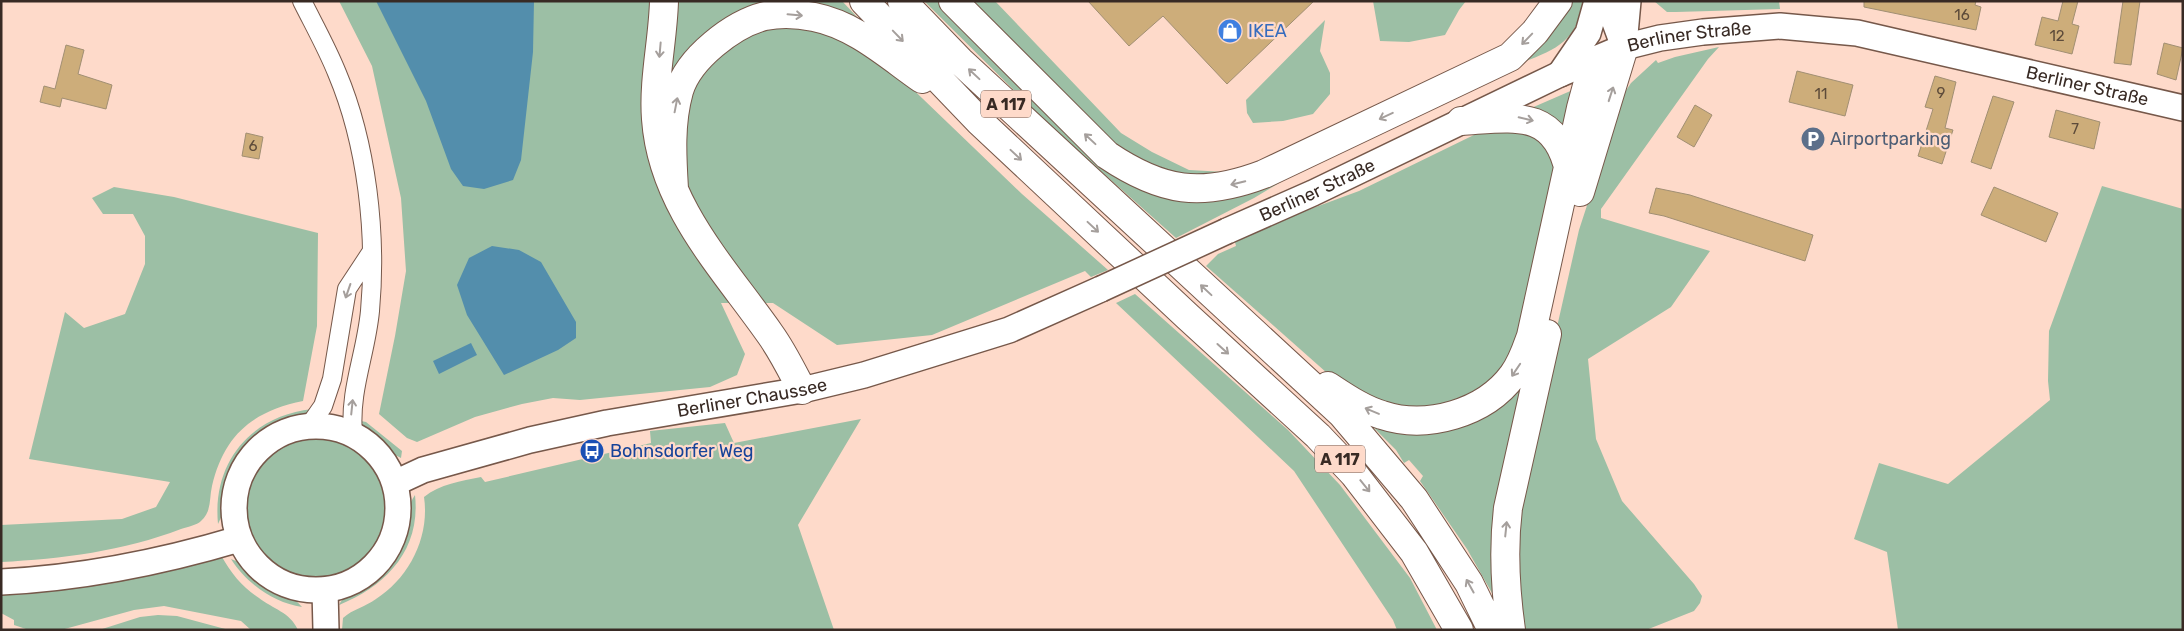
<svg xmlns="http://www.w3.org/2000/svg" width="2184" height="631" viewBox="0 0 2184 631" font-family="Rubik,sans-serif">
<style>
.green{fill:#9cbfa5}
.water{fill:#538eac}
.building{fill:#cdad7a;stroke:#a18f73}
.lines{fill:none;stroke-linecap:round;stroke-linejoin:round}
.street-casing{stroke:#76584a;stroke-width:20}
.secondary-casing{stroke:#76584a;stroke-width:28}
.highway-casing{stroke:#76584a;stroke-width:30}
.street{stroke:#fff;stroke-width:18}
.secondary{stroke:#fff;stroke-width:25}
.highway{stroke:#fff;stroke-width:28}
.secondary-bridge-casing{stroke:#76584a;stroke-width:28;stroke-linecap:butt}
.secondary-bridge{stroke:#fff;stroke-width:25}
.oneway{stroke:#a59f9c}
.labels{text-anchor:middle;stroke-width:4.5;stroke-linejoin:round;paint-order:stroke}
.number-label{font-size:15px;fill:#5d4b3a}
.shield{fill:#fedaca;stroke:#735f56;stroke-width:1}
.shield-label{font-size:16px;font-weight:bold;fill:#382a24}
.shop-label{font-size:18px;fill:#366cbe;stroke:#fedaca;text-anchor:start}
.street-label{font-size:18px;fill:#382a24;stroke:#fedaca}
.service-label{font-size:18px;fill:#4e5e75;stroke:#fedaca;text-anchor:start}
.transit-label{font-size:18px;fill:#164399;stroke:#fedaca;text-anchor:start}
</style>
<rect width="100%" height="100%" fill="#fedaca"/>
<!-- green -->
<path class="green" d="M339 1H652L646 75 688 94 723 47 770 26 815 25 872 50 1022 194 1108 270 1091 277 1085 271 932 335 837 345 773 303H721L745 354 737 375 710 387 580 400 553 398 522 404 475 417 417 442 407 438 379 414 395 336 406 271 401 198 372 66Z
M672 1H842L858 18 812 6 788 5 674 81 667 74Z
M924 1H942L1160 196 1194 202 1228 198 1296 173 1254 198 1176 238 1048 124Z
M965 1H995L1121 133 1152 152 1189 170 1226 172 1212 180 1140 168Z
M1373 1H1466L1459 10 1445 35 1409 42 1380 41Z
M1567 1H1584C1576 43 1555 50 1518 64Z
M1654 1H1779L1780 9 1676 12H1667Z
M1325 20 1320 51 1330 73V94L1313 114 1283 121 1253 123 1247 113 1246 100Z
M1719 47 1708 59 1601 209V218L1710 251 1671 307 1588 359 1596 439 1622 501 1694 584 1702 596 1700 603 1694 611 1646 630H1520L1512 568 1535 424 1579 230 1623 95 1631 83 1656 60 1658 63 1675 57Z
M1575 89 1563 135 1529 109Z
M1525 125 1560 159 1533 305 1501 376 1444 410 1384 407 1327 373 1206 266 1218 254 1236 246 1235 242 1278 221 1359 191 1478 133Z
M2102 186 2183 209V630H1898L1887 552 1854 539 1879 463 1948 484 2050 400 2048 381 2049 331Z
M114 187 174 197 318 233 317 326 303 401C253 411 224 435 212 486 209 499 212 511 201 521 197 525 187 527 181 529 124 551 61 559 1 562V525L122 519 156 507 170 482 29 459 65 312 84 328 125 314 145 264V236L133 214H103L92 198Z
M1135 294 1288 430 1340 485 1410 578 1437 630H1397L1393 620 1294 471 1116 303Z
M1522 378 1497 602 1467 549 1420 481 1423 476 1409 460 1404 463 1396 450 1370 424 1399 428Z
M312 409C299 422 277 426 261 436 227 460 234 492 218 524 212 462 251 416 312 409Z
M861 419 798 525 834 630H342L343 618C353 609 365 607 376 599 409 578 430 537 424 497 440 484 461 481 481 477L485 482 651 443 650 431 725 423 734 443Z
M361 421 366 422 402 451 401 458C385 451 369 437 361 421Z
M246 508a70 70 0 1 1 140 0a70 70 0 1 1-140 0Z
M415 495C421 550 386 586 339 605 346 591 361 589 373 580 378 576 384 569 389 563 405 543 401 516 415 495Z
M222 557C231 573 243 588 259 598 273 609 290 612 298 630H251L241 621 164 606 134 610 61 630H29L14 625V620L1 613V591L95 582Z
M231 559C246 564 254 575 266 584 279 593 292 594 302 607 274 603 246 583 231 559Z
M158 615 177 616 229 630H99L140 617Z"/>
<!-- water -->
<path class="water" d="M376 1H534L533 52 521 160 513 180 484 189 463 186 451 169 426 101Z
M492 246 519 250 541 262 576 322V338L558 350 504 375 467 315 457 285 469 258Z
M471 343 477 355 439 374 433 361Z"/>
<!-- building -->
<path class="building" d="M1088 1H1314L1227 84 1163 16 1129 46Z
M1864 1H1976L1975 5 1981 7 1976 30 1864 7Z
M2063 1H2078L2072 24 2079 26 2072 54 2035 45 2042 17 2058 21Z
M2123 1H2140L2131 65 2114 63Z
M2164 43 2183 48 2176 80 2157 74Z
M66 45 84 50 78 74 112 85 106 109 62 98 60 107 40 102 44 86 55 89Z
M1797 71 1853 85 1845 116 1789 102Z
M1935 76 1956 82 1945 128 1953 130 1942 164 1918 156 1933 109 1925 107Z
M1993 96 2014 102 1991 169 1971 162Z
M1695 105 1712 115 1694 147 1677 137Z
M2056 110 2100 122 2094 149 2049 137Z
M246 133 263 137 259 159 242 156Z
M1994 187 2058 213 2046 242 1981 215Z
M1656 188 1690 195 1813 235 1805 261 1664 216 1649 213Z"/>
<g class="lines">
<defs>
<path id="street" d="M302 1C314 25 327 48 337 73 367 144 377 234 370 311 366 354 349 390 353 434
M309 426 323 406 332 379 347 289 372 251"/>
<g id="secondary">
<path d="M1607 1 1624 47"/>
<path d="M1624 45 1628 1"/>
<path d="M1560 74 1588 33 1597 1"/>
<path id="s1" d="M1227 231 1313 193 1560 74 1624 47 1660 38 1703 32 1780 26 1857 33 2183 108"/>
<circle cx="316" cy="508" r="82"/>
<path id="s2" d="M395 483 423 470 530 440 607 423 802 390 864 375 1009 330 1101 289"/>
<path d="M1 582C82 578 162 562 239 539"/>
<path d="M325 590 326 630"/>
</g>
<path id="highway" d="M664 1C663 40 653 80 656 119 662 205 723 267 770 334 783 352 792 371 802 390
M864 1 980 122 1187 316 1318 436 1354 474 1414 552 1459 630
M902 1 960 61 1342 414 1414 499 1469 583 1492 630
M953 1 1107 155C1162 192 1201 198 1264 174L1510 57 1535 32 1558 1
M1461 121C1512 118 1555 107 1569 171
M674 189C672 156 670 123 679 91 689 58 733 24 765 16 781 13 799 14 814 17 855 25 889 56 922 79
M1580 192 1624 47
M1328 386C1345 397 1362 409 1382 415 1427 430 1485 413 1513 375 1522 363 1526 350 1531 336L1581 108 1594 60
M1511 630C1505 588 1503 549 1508 508L1547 334"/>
</defs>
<!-- street casing -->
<use href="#street" class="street-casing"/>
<!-- secondary casing -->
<use href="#secondary" class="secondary-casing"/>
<!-- highway casing -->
<use href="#highway" class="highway-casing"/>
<!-- street -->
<use href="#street" class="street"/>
<!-- secondary -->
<use href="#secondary" class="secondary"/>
<!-- highway -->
<use href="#highway" class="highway"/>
<defs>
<path id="secondary-bridge" d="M1101 289 1227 231"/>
</defs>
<!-- secondary-bridge casing -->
<use href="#secondary-bridge" class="secondary-bridge-casing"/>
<!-- secondary-bridge -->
<use href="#secondary-bridge" class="secondary-bridge"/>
</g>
<!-- one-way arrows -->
<defs><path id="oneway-shaft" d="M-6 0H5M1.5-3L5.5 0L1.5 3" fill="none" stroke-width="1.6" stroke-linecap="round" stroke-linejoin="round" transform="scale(1.25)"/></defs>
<g class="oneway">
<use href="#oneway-shaft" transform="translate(795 15) rotate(5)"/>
<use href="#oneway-shaft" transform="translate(898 36) rotate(46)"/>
<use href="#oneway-shaft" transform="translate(1527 39) rotate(134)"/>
<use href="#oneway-shaft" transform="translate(660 50) rotate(95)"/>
<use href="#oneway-shaft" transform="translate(974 74) rotate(-137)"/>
<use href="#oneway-shaft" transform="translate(1611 94) rotate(-72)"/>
<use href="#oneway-shaft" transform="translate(676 105) rotate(-79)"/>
<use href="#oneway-shaft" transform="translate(1386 116) rotate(155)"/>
<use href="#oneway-shaft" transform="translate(1526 119) rotate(13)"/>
<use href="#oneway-shaft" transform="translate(1090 139) rotate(-137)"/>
<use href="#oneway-shaft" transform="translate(1016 155) rotate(43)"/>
<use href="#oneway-shaft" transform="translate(1238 183) rotate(166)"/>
<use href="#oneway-shaft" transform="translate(1093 227) rotate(43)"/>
<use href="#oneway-shaft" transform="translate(1206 290) rotate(-137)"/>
<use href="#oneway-shaft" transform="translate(348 291) rotate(109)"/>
<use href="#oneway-shaft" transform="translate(1223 349) rotate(42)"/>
<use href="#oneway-shaft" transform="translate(1516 370) rotate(124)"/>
<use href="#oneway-shaft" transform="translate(352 407) rotate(-84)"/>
<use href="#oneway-shaft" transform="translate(1372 411) rotate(-157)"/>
<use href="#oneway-shaft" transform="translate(1365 486) rotate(51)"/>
<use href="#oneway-shaft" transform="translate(1506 529) rotate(-84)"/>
<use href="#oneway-shaft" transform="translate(1470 586) rotate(-119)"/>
</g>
<!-- icons -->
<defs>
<symbol id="shop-disc" viewBox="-11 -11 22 22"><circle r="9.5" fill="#3f7fe0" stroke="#fedaca"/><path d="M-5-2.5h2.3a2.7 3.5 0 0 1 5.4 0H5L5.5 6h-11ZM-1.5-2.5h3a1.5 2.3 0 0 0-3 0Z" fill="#fff"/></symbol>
<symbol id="parking-disc" viewBox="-11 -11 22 22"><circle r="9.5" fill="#5c6f8a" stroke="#fedaca"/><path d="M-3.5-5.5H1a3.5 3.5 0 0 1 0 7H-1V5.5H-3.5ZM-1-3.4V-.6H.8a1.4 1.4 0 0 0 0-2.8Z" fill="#fff"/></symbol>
<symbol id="bus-disc" viewBox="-11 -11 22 22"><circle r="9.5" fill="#1a4fb4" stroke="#fedaca"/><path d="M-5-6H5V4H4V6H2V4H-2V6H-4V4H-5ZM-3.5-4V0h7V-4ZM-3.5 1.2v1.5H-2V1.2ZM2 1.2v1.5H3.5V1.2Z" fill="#fff"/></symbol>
</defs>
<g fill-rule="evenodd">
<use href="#shop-disc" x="1216" y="17" width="28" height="28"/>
<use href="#parking-disc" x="1799" y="125" width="28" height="28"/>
<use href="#bus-disc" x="578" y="437" width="28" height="28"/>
</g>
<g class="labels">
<!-- number labels -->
<g class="number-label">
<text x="1962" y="20">16</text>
<text x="2057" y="41">12</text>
<text x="1941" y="98">9</text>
<text x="1821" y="99">11</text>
<text x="2075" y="134">7</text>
<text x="253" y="151">6</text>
</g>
<!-- shield labels -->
<g class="shield">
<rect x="981" y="90.5" width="50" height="27" rx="4"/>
<rect x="1315" y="445.5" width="50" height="27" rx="4"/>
</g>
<g class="shield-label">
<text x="1006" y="110">A 117</text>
<text x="1340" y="465">A 117</text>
</g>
<!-- shop labels -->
<g class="shop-label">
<text x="1248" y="37">IKEA</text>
</g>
<!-- street labels -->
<g class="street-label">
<text dy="6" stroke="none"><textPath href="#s1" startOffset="504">Berliner Straße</textPath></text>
<text dy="6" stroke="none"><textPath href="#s1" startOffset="909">Berliner Straße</textPath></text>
<text dy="6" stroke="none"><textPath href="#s1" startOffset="99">Berliner Straße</textPath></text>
<text dy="6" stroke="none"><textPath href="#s2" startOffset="368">Berliner Chaussee</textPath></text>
</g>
<!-- service labels -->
<g class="service-label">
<text x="1830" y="145">Airportparking</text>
</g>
<!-- transit labels -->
<g class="transit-label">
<text x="610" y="457">Bohnsdorfer Weg</text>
</g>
</g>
<!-- border -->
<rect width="2184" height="631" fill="none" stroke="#382a24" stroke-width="5"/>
</svg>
